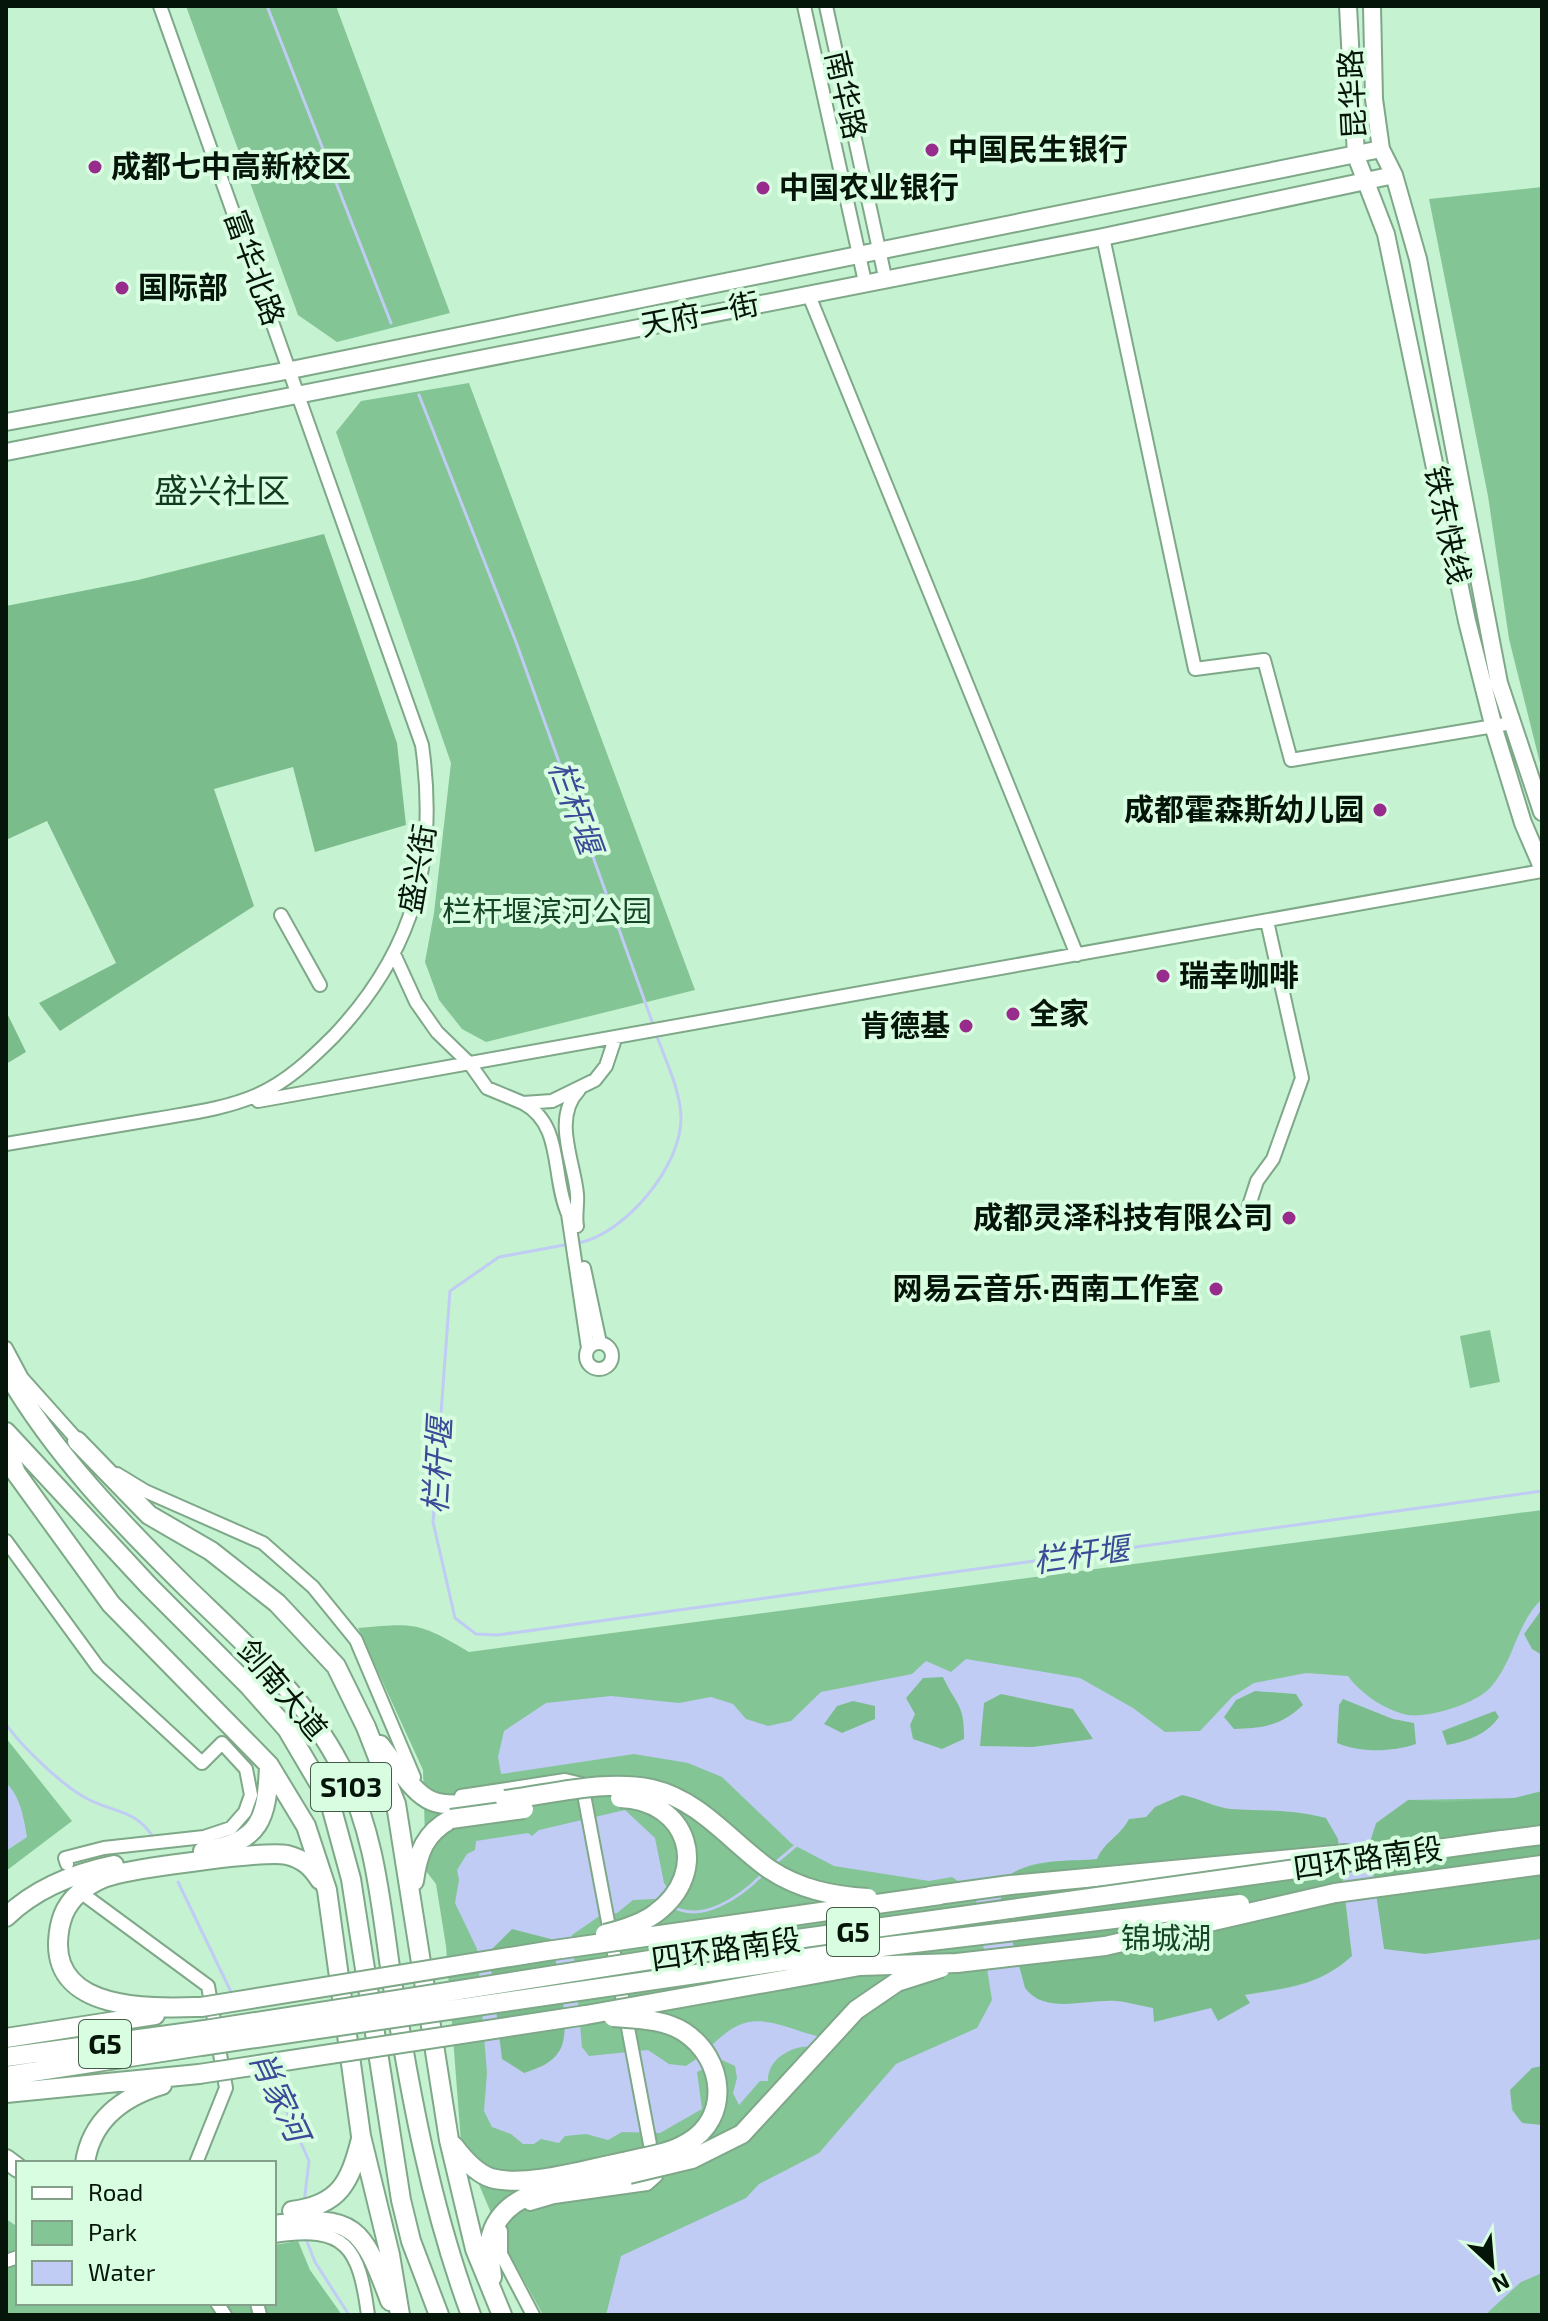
<svg xmlns="http://www.w3.org/2000/svg" width="1548" height="2321" viewBox="0 0 1548 2321" font-family="'Exo 2','Noto Sans SC',sans-serif">
<style>
.green{fill:#84c596}
.forest{fill:#7bbc8d}
.water{fill:#c0ccf4;fill-rule:evenodd}
.lines{fill:none;stroke-linecap:round;stroke-linejoin:round}
.stream{stroke:#c0ccf4;stroke-width:3}
.minor-casing{stroke:#7ea888;stroke-width:16}
.major-casing{stroke:#7ea888;stroke-width:20}
.highway-casing{stroke:#7ea888;stroke-width:22}
.minor{stroke:#fff;stroke-width:12}
.major{stroke:#fff;stroke-width:16}
.highway{stroke:#fff;stroke-width:18}
.highway-bridge-casing{stroke:#7ea888;stroke-width:22;stroke-linecap:butt}
.highway-bridge{stroke:#fff;stroke-width:18}
.poi-dot{fill:#982c8d;stroke:#d9fde1;stroke-width:3}
.labels{text-anchor:middle;stroke-width:8;stroke-linejoin:round;paint-order:stroke}
.shield{fill:#d9fde1;stroke:#455b4a;stroke-width:2}
.shield-label{font-size:28px;font-weight:bold;fill:#051509}
.street-label{font-size:30px;fill:#051509;stroke:#d9fde1}
.poi-label{font-size:30px;font-weight:bold;fill:#051509;stroke:#d9fde1;text-anchor:start}
.park-label{font-size:30px;fill:#154627;stroke:#d9fde1}
.water-label{font-size:32px;font-style:italic;fill:#3c4a97;stroke:#d9fde1}
.quarter-label{font-size:34px;fill:#123a20;stroke:#d9fde1}
</style>
<rect width="100%" height="100%" fill="#c5f2d0"/>
<!-- green -->
<path class="green" d="M186 6H336L450 313 337 342 298 315Z
M1542 187V771L1509 639 1488 496 1429 199Z
M469 383 695 990 486 1042 462 1029 439 1000 425 962 434 913 451 763 336 432 361 401Z
M1490 1330 1500 1382 1470 1388 1460 1336Z
M1542 1510V2315H543L505 2246 461 2142 446 1946 436 1884 426 1871 423 1770 358 1628C416 1623 418 1622 469 1652Z
M6 1738 72 1821 6 1871Z
M6 2219 18 2227V2303H274V2245L298 2241 310 2270 342 2315H6Z"/>
<!-- forest -->
<path class="forest" d="M324 534 397 743 406 825 315 852 293 767 214 789 254 906 60 1031 39 1003 116 963 47 821 6 840V606L138 580Z
M6 1011 26 1052 6 1064Z
M1542 1609V1655L1532 1649 1524 1634Z
M943 1677C957 1708 963 1700 964 1739L942 1749 913 1739 906 1698 923 1678Z
M1255 1691 1296 1694 1303 1705C1281 1726 1263 1728 1233 1729L1224 1717 1236 1700Z
M1001 1694 1073 1709 1094 1740 1033 1747 979 1746 984 1703Z
M1343 1699 1393 1719 1415 1723 1416 1745C1392 1752 1360 1753 1337 1743L1339 1705Z
M853 1701 875 1706V1719L842 1733 824 1724 837 1706Z
M1495 1711 1499 1717C1486 1735 1468 1740 1447 1746L1441 1732Z
M1542 1791V1939L1425 1954 1384 1949 1369 1845 1376 1824 1408 1800 1445 1802 1514 1798Z
M1182 1795C1198 1798 1217 1808 1231 1809 1264 1811 1293 1809 1326 1818L1338 1839 1352 1956C1321 1984 1287 1988 1246 1994L1250 2003 1218 2022 1211 2008 1153 2022V2008C1141 2006 1128 2001 1116 2001 1088 1999 1044 2015 1025 1988L998 1887 1006 1875C1046 1856 1106 1863 1129 1819L1146 1817 1155 1807Z
M512 1929 551 1939C556 1965 573 2027 560 2050 552 2064 538 2068 524 2073L502 2059 489 1952Z
M1542 2066V2125C1517 2129 1512 2110 1510 2090L1532 2068Z"/>
<!-- water -->
<path class="water" d="M1542 1599V1609L1524 1634 1532 1649 1542 1655V1791L1514 1798 1408 1800 1376 1823 1369 1845 1384 1949 1425 1954 1542 1939V2066L1532 2068 1510 2090 1512 2110 1522 2123 1542 2125V2273L1521 2282 1485 2315H606L621 2256 746 2198 759 2184 819 2153 896 2064 977 2028 992 2000 975 1893 952 1877 929 1881 834 1866 792 1844 722 1777 688 1763 634 1754 501 1774 498 1757 504 1731 546 1703 611 1696 679 1703 711 1697 733 1704 746 1719 768 1726 791 1721 821 1692 912 1674 926 1661 951 1672 966 1659 1080 1678 1133 1708 1165 1732 1200 1731 1233 1696 1254 1683 1306 1673 1348 1676C1360 1693 1386 1711 1408 1715 1429 1718 1474 1704 1489 1689 1514 1663 1516 1623 1542 1599ZM943 1677C956 1705 965 1704 964 1739L942 1749 913 1739 910 1725 915 1714 906 1698 923 1678ZM1255 1691 1296 1694 1303 1705C1281 1726 1263 1728 1234 1729L1224 1717 1236 1700ZM1001 1694 1073 1709 1093 1739 1033 1747 980 1746 984 1703ZM1343 1699 1393 1719 1414 1723 1416 1744C1392 1752 1360 1753 1337 1743L1339 1705ZM853 1701 875 1706V1719L842 1733 824 1724 837 1706ZM1495 1711 1499 1717C1486 1735 1468 1741 1447 1745L1442 1731ZM1182 1795C1198 1798 1217 1808 1231 1809 1264 1811 1292 1809 1326 1818L1338 1839 1352 1956C1319 1986 1288 1988 1245 1995L1250 2003 1218 2021 1211 2008 1154 2022 1153 2008C1141 2006 1128 2002 1116 2001 1088 1999 1044 2015 1025 1988L998 1887C1018 1857 1064 1862 1097 1859 1104 1842 1120 1836 1129 1819L1146 1817 1155 1807Z
M6 1783C20 1795 24 1819 27 1837L6 1851Z
M625 1810 655 1838 664 1883 672 1894 670 1908 654 1899 633 1900 617 1913 598 1917 572 1935 582 2047 589 2056 648 2050 669 2064 686 2066C704 2055 715 2040 730 2030 762 2008 795 2034 827 2038L814 2047C795 2044 767 2058 768 2081H760L739 2105 733 2093 737 2078 735 2066 722 2060 697 2072 702 2109 660 2133 622 2132 608 2140 586 2134 565 2136 559 2143 541 2139 534 2144H523L511 2134 492 2127 484 2111 487 2073 477 1949 455 1903 459 1880 457 1870 467 1854 475 1850 476 1841 528 1833 532 1836 539 1830ZM512 1929 551 1939C556 1965 573 2027 560 2050 552 2064 538 2068 524 2073L502 2059 489 1952Z"/>
<g class="lines">
<!-- stream -->
<path class="stream" d="M267 6 391 323
M419 395 516 642 654 1027
M578 1243C625 1234 682 1166 681 1117 680 1089 665 1059 656 1034
M570 1244 499 1257 450 1291 433 1522 455 1618 476 1634 498 1635 1542 1491
M6 1724C21 1746 61 1784 84 1797 111 1813 135 1808 153 1837
M774 1864 799 1843
M178 1882 233 1996
M671 1906C702 1924 740 1897 762 1875
M269 2072 309 2161 304 2203
M306 2239 315 2262 349 2315"/>
<defs>
<path id="minor" d="M804 6 865 282
M826 6 885 277
M1103 237 1195 669 1264 660 1291 760 1512 723
M808 293 1077 955
M281 915 320 985
M394 954 416 1002 437 1032 470 1064 487 1088 523 1103 552 1101 595 1080 606 1066 615 1039
M258 1101 1542 871
M523 1103C564 1125 551 1176 568 1214L588 1348
M6 1144C56 1136 106 1127 156 1119 190 1113 225 1109 257 1095 287 1082 311 1059 334 1036 415 950 438 860 422 745L160 6
M1244 1221 1257 1181 1273 1159 1302 1078 1267 921
M577 1226C575 1215 578 1205 577 1194 574 1161 552 1118 579 1090
M584 1268 600 1343
M586 1356a13 13 0 1 1 26 0a13 13 0 1 1-26 0Z
M6 1348 22 1378 81 1444
M117 1474 145 1491 263 1543 313 1587 356 1640 414 1777
M6 1541 98 1667 202 1763 222 1743 246 1769 251 1795 245 1812 231 1828 204 1837 104 1848 65 1858 67 1864
M461 1796 565 1780 582 1784 656 2176 647 2184 554 2197 530 2204
M83 1894 208 1986 226 2088 196 2163
M501 2231V2254L533 2315
M274 2236C346 2225 359 2247 368 2315
M6 2261 18 2257
M217 2303 225 2315
M257 2303 260 2315"/>
<path id="major" d="M1348 6 1356 156 1386 234 1467 621 1495 732 1523 823 1542 867
M1372 6 1374 99 1381 149 1394 175 1418 259 1499 683 1542 812
M6 422 291 370 1381 149
M6 452 1103 237 1394 175"/>
<path id="highway" d="M6 1371C54 1454 119 1521 187 1588 244 1643 303 1694 340 1765 376 1831 381 1908 392 1981 410 2093 431 2208 471 2315
M6 1432 149 1586 249 1686 287 1729 330 1802 351 1879 401 2200 411 2241 439 2315
M77 1441 149 1515 211 1551 277 1603 336 1666 366 1727 396 1804 449 2140 475 2249 502 2315
M6 1447 16 1473 111 1604 269 1765 306 1826 327 1890 361 2136 390 2255 400 2315
M380 1745C430 1810 422 1809 505 1800
M1487 1842 1542 1835
M203 1851C261 1842 267 1819 269 1765
M414 1881C418 1852 425 1833 451 1819
M1010 1885 1346 1854
M1335 1893 1542 1865
M6 1917C35 1889 75 1873 114 1865
M201 2007C155 2008 56 2013 58 1942 59 1922 64 1906 79 1893 89 1884 104 1877 117 1874 143 1868 266 1850 287 1855 303 1859 311 1866 320 1880
M6 2038 155 2015
M6 2057 205 2030
M6 2076 201 2046
M6 2093 199 2074
M454 2146C463 2158 476 2173 491 2178 528 2188 590 2168 628 2161
M6 2159 18 2168
M85 2163C91 2121 122 2097 162 2085
M292 2211C340 2205 350 2182 361 2139
M274 2225C355 2213 363 2228 390 2301
M492 2277C491 2266 488 2251 490 2240 501 2183 584 2183 629 2174"/>
</defs>
<!-- minor casing -->
<use href="#minor" class="minor-casing"/>
<!-- major casing -->
<use href="#major" class="major-casing"/>
<!-- highway casing -->
<use href="#highway" class="highway-casing"/>
<!-- minor -->
<use href="#minor" class="minor"/>
<!-- major -->
<use href="#major" class="major"/>
<!-- highway -->
<use href="#highway" class="highway"/>
<defs>
<path id="highway-bridge" d="M505 1800C552 1794 606 1779 652 1789 700 1800 731 1842 769 1869 799 1889 832 1896 868 1898
M451 1819 524 1809
M930 1896 1010 1885
M605 1934C621 1930 642 1924 656 1913 711 1872 689 1800 620 1798
M201 2007 547 1951 940 1895
M613 2017C637 2019 664 2019 684 2032 725 2059 731 2118 687 2143 669 2154 648 2156 628 2161
M205 2030 669 1957 1502 1840
M201 2046 889 1946 1240 1904
M199 2074 586 2015 860 1966 957 1963 1105 1946 1335 1893
M629 2174 692 2159 742 2134 856 2010 897 1982 941 1968"/>
</defs>
<!-- highway-bridge casing -->
<use href="#highway-bridge" class="highway-bridge-casing"/>
<!-- highway-bridge -->
<use href="#highway-bridge" class="highway-bridge"/>
</g>
<!-- markers -->
<g class="poi-dot">
<circle cx="932" cy="150" r="8"/>
<circle cx="95" cy="167" r="8"/>
<circle cx="763" cy="188" r="8"/>
<circle cx="122" cy="288" r="8"/>
<circle cx="1380" cy="810" r="8"/>
<circle cx="1163" cy="976" r="8"/>
<circle cx="1013" cy="1014" r="8"/>
<circle cx="966" cy="1026" r="8"/>
<circle cx="1289" cy="1218" r="8"/>
<circle cx="1216" cy="1289" r="8"/>
</g>
<g class="labels">
<!-- shield labels -->
<g class="shield">
<rect x="311" y="1763" width="80" height="48" rx="6"/>
<rect x="827" y="1908" width="52" height="48" rx="6"/>
<rect x="79" y="2020" width="52" height="48" rx="6"/>
</g>
<g class="shield-label">
<text x="351" y="1797">S103</text>
<text x="853" y="1942">G5</text>
<text x="105" y="2054">G5</text>
</g>
<!-- street labels -->
<g class="street-label">
<text transform="translate(1353 94) rotate(-93)" y="10">昆华路</text>
<text transform="translate(845 95) rotate(77)" y="10">南华路</text>
<text transform="translate(254 268) rotate(70)" y="10">富华北路</text>
<text transform="translate(700 315) rotate(-11)" y="10">天府一街</text>
<text transform="translate(1447 525) rotate(78)" y="10">铁东快线</text>
<text transform="translate(418 869) rotate(-80)" y="10">盛兴街</text>
<text transform="translate(282 1690) rotate(50)" y="10">剑南大道</text>
<text transform="translate(1368 1859) rotate(-8)" y="10">四环路南段</text>
<text transform="translate(726 1950) rotate(-8)" y="10">四环路南段</text>
</g>
<!-- poi labels -->
<g class="poi-label">
<text x="948" y="160">中国民生银行</text>
<text x="111" y="177">成都七中高新校区</text>
<text x="779" y="198">中国农业银行</text>
<text x="138" y="298">国际部</text>
<text x="1364" y="820" text-anchor="end">成都霍森斯幼儿园</text>
<text x="1179" y="986">瑞幸咖啡</text>
<text x="1029" y="1024">全家</text>
<text x="950" y="1036" text-anchor="end">肯德基</text>
<text x="1273" y="1228" text-anchor="end">成都灵泽科技有限公司</text>
<text x="1200" y="1299" text-anchor="end">网易云音乐·西南工作室</text>
</g>
<!-- park labels -->
<g class="park-label">
<text x="547" y="922">栏杆堰滨河公园</text>
<text x="1166" y="1949">锦城湖</text>
</g>
<!-- water labels -->
<g class="water-label">
<text transform="translate(575 807) rotate(70)" y="11">栏杆堰</text>
<text transform="translate(438 1466) rotate(-87)" y="11">栏杆堰</text>
<text transform="translate(1081 1555) rotate(-8)" y="11">栏杆堰</text>
<text transform="translate(279 2096) rotate(65)" y="11">肖家河</text>
</g>
<!-- quarter labels -->
<g class="quarter-label">
<text x="222" y="503">盛兴社区</text>
</g>
</g>
<!-- border -->
<rect width="1548" height="2321" fill="none" stroke="#051509" stroke-width="16"/>
<!-- legend -->
<rect x="16" y="2161" width="260" height="144" fill="#d9fde1" stroke="#84a08b" stroke-width="2"/>
<rect x="32" y="2187" width="40" height="12" fill="#ffffff" stroke="#84a08b" stroke-width="2"/>
<text x="88" y="2201" font-size="24" fill="#051509">Road</text>
<rect x="32" y="2221" width="40" height="24" fill="#84c596" stroke="#84a08b" stroke-width="2"/>
<text x="88" y="2241" font-size="24" fill="#051509">Park</text>
<rect x="32" y="2261" width="40" height="24" fill="#c0ccf4" stroke="#84a08b" stroke-width="2"/>
<text x="88" y="2281" font-size="24" fill="#051509">Water</text>
<!-- north arrow -->
<g transform="translate(1492 2265) rotate(154)" stroke="#d9fde1" stroke-width="6" paint-order="stroke">
<path d="M0-6L14 30L0 20L-14 30Z" fill="#051509"/>
<text y="-12" font-size="22" font-weight="bold" text-anchor="middle" fill="#051509">N</text>
</g>
</svg>
